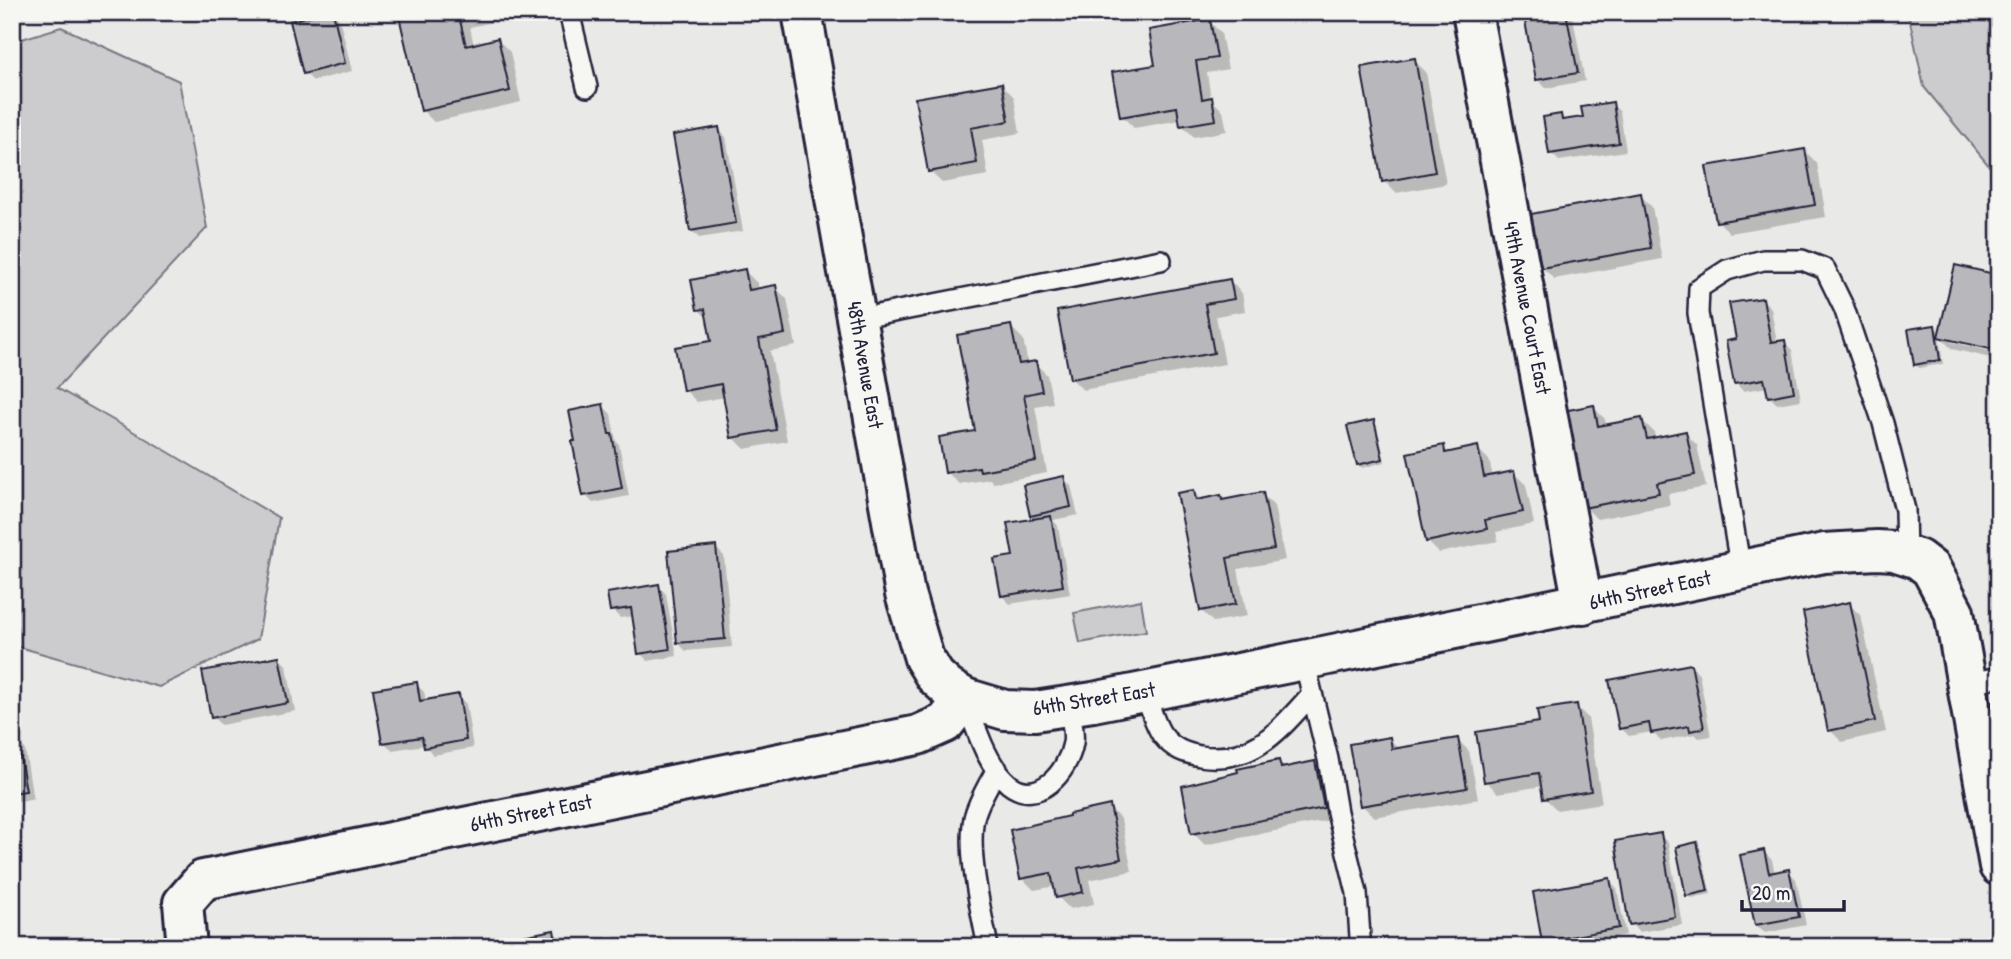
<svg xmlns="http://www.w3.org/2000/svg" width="2011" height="959" viewBox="0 0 2011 959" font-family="'Patrick Hand',sans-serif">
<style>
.green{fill:#ccccce;stroke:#777784;stroke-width:2}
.shadow{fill:#0003}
.building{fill:#b8b8bc;stroke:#22223b;stroke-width:2}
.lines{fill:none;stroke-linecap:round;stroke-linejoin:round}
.service-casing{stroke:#22223b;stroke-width:24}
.minor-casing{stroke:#22223b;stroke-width:44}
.tertiary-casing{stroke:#22223b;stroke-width:44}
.service{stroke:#f6f6f2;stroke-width:19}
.minor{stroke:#f6f6f2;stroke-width:38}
.tertiary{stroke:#f6f6f2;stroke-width:38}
.labels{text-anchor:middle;stroke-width:5;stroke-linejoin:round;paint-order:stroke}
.street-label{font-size:21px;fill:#22223b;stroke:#f6f6f2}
</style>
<rect width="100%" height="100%" fill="#e9e9e7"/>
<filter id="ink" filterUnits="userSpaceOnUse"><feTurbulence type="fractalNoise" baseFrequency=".0143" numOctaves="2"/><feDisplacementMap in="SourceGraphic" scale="14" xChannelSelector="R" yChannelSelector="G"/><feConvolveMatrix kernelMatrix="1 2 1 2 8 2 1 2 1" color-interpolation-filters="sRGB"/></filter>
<g filter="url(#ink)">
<!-- green -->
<path class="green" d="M1908 12H1999V178L1924 87Z
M61 27 179 81 207 228 57 388 155 444 279 518 258 639 159 687 12 645V42Z
M1141 600 1146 631 1080 643 1074 613Z"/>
<!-- shadow -->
<path class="shadow" d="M332 12 340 21 352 71 313 81 305 73Z
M400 12H500L502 20 470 27 474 46 498 40 510 52 521 102 434 122 422 110Z
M919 12H978L928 21Z
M1360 12H1411V14L1368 21Z
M1553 12H1567L1573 18 1585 81 1546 88 1538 80Z
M1209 21 1221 33 1228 69 1207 73 1211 99 1223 111 1227 131 1194 137 1182 125 1181 120 1134 128 1122 116 1157 66Z
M1414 60 1426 72 1446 184 1396 193 1384 181Z
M1002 85 1014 97 1020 133 982 140 988 175 942 183 930 171Z
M1612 104 1620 112 1626 151 1559 161 1551 153 1560 116 1566 121 1585 118Z
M718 129 726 137 743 231 699 238 691 230Z
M1805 151 1817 163 1826 217 1730 233 1718 221Z
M1640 195 1652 207 1662 259 1554 279 1542 267Z
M745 271 757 283 758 290 775 287 787 299 796 346 770 351 787 441 745 449 733 437 725 397 697 402 685 390 713 342 708 319 698 309Z
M1230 281 1242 293 1245 311 1216 316 1225 364 1083 390 1071 378Z
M1763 300 1771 308 1777 343 1784 342 1792 350 1801 400 1777 404 1769 396 1768 387 1743 391 1735 383 1738 340Z
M1011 327 1023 339 1028 364 1035 363 1047 375 1053 403 1035 406 1047 473 993 483 990 479 959 484 947 472 977 432Z
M1934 327 1938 330 1943 364 1919 368 1915 364Z
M1940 337 1951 339V342L1999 353V360L1952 349Z
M603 406 611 414 616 441 619 444 629 496 593 503 585 495Z
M1593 407 1605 419 1606 427 1642 420 1654 432 1655 439 1685 433 1697 445 1706 487 1668 494 1670 505 1597 519 1585 507Z
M1373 422 1377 426 1385 462 1362 468 1358 464Z
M1443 447 1450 454 1477 448 1489 460 1493 477 1514 473 1526 485 1534 524 1496 532 1498 541 1439 553 1427 541Z
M1063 478 1071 486 1078 515 1053 520 1058 526 1070 594 1010 604 1002 596 1015 558 1036 520 1031 515Z
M1193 492 1202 501 1221 497 1225 501 1262 494 1274 506 1285 560 1238 569 1247 616 1213 622 1201 610Z
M716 548 724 556 732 647 686 651 678 643Z
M658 586 666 594 677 656 648 661 640 653 634 616 620 618 612 610Z
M1849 604 1861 616 1886 732 1842 742 1830 730Z
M279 658 287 666 295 711 221 725 213 717Z
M1691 665 1699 674 1711 736 1699 738 1695 734 1661 741 1652 732 1629 736 1621 728Z
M416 684 424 692 426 701 458 696 466 704 473 748 433 755 425 745 392 750 384 742Z
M1576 706 1588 718 1602 803 1557 810 1545 798 1543 786 1498 793 1486 781 1541 723Z
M1389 738 1400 750 1457 739 1469 751 1478 799 1374 817 1362 805Z
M17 741 25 749 33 799 12 802V742Z
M1279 762 1286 769 1315 763 1327 775 1335 819 1205 845 1193 833Z
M1109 807 1121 819 1132 871 1089 880 1094 904 1070 909 1058 897 1056 886 1034 890 1022 878Z
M1660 835 1668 843 1682 925 1639 932 1631 924Z
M1697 844 1700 848 1711 894 1691 898 1688 895Z
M1764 852 1772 860 1775 874 1788 871 1796 879 1806 925 1765 933 1756 925Z
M1609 880 1617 888 1626 935 1563 947H1550L1543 941Z
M554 932 562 940 563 947H494Z
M724 940 731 947H714Z"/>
<!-- building -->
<path class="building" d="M325 12H333L345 63 303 74 290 21Z
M398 12H474L459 16 466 46 498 38 510 91 421 111Z
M1544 12H1566L1578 73 1536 80 1524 16Z
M1210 19 1217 58 1196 61 1202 99 1212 97 1216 120 1180 126 1177 107 1120 117 1112 72 1155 65 1149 30Z
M1415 58 1435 172 1382 182 1361 67Z
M1002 83 1009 121 971 128 977 163 928 172 915 98Z
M1613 102 1619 143 1549 154 1543 117 1561 114 1562 120 1583 117 1581 107Z
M719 127 736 223 690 231 673 135Z
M1805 149 1815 205 1716 222 1706 166Z
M1641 193 1651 248 1541 268 1531 214Z
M1955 265 1999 275V351L1938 337Z
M745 269 749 290 776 285 785 334 759 339 776 430 731 438 721 384 683 391 675 347 711 341 705 309 697 310 691 280Z
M1230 279 1234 299 1205 304 1214 353 1070 379 1057 311Z
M1763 298 1771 342 1785 340 1794 392 1768 397 1764 379 1734 384 1726 341 1736 339 1729 303Z
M1011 325 1019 364 1036 361 1042 391 1024 395 1036 461 980 471 979 467 945 473 939 437 975 431 957 335Z
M1935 325 1940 360 1914 365 1908 329Z
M603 404 609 434H612L622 488 583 496 572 441H575L569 411Z
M1594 405 1598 426 1642 418 1647 439 1686 431 1695 475 1657 483 1659 493 1583 508 1558 412Z
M1374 420 1383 459 1357 465 1347 426Z
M1444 445 1445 453 1478 446 1484 477 1514 471 1523 512 1485 520 1487 529 1426 542 1407 453Z
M1064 476 1071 507 1030 516 1023 485Z
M1194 490 1196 500 1221 495 1222 500 1263 492 1274 549 1227 558 1236 604 1200 611 1177 493Z
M1051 516 1063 586 1001 596 994 559 1013 556 1007 523Z
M716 546 725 639 677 643 668 551Z
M659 584 670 649 638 654 631 608 610 611 607 593Z
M1850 602 1875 721 1828 731 1803 612Z
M279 656 288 703 211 718 202 671Z
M1691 664 1704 728 1690 731 1689 726 1651 733 1649 723 1619 729 1609 680Z
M417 682 420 701 459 694 466 740 424 748 422 737 382 743 373 689Z
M1577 704 1591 791 1543 799 1539 773 1484 782 1476 732 1539 722 1537 710Z
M1390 737 1392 749 1458 738 1467 788 1360 806 1349 744Z
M17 739 26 791 12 793V740Z
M1279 760 1281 768 1315 761 1324 808 1191 834 1182 786 1238 772 1237 769Z
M1110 805 1121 859 1078 868 1083 892 1056 898 1051 873 1020 879 1010 830 1069 816V814Z
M1661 833 1675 917 1629 925 1615 841Z
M1697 842 1708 891 1686 896 1676 847Z
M1764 850 1769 873 1789 869 1799 917 1755 925 1740 855Z
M1610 878 1619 928 1542 942 1533 892Z
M554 930 557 947H492L491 942Z"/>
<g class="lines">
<defs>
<path id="service" d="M569 12 587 87
M857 319 1161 260
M1741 571 1698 313 1699 288 1727 270 1763 260H1802L1825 269 1844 308 1883 423 1905 510 1906 555
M1304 660 1328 759 1337 812 1357 893 1360 937
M1967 684 1999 677
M1144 691C1149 704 1155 726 1163 736 1173 749 1185 753 1200 756 1254 764 1279 730 1312 694
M965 698C975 725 986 765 1009 784 1038 807 1068 772 1073 743 1075 733 1071 717 1069 706
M988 947C981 911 967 853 974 818 978 801 989 784 997 769"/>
<path id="minor" d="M1472 12 1583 604
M187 947 183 903 203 880 918 735 945 723 965 698"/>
<path id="tertiary" d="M802 12 905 594 924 658 935 676 948 688 965 698 1005 710 1035 711 1093 702 1304 660 1824 553 1877 550 1894 551 1918 559 1931 569 1954 612 1999 866"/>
</defs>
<!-- service casing -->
<use href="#service" class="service-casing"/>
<!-- minor casing -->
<use href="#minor" class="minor-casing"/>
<!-- tertiary casing -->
<use href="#tertiary" class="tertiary-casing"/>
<!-- service -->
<use href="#service" class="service"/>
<!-- minor -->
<use href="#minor" class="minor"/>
<!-- tertiary -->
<use href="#tertiary" class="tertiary"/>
</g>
</g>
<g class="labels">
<!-- street labels -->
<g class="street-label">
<text transform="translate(1527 308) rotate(79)" y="7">49th Avenue Court East</text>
<text transform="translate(865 365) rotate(80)" y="7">48th Avenue East</text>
<text transform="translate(1650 590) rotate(-12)" y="7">64th Street East</text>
<text transform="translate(1094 699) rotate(-9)" y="7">64th Street East</text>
<text transform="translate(531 813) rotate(-11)" y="7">64th Street East</text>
</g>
</g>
<!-- margin -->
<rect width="2011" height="959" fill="none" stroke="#f6f6f2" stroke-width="42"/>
<rect x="21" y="21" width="1969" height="917" fill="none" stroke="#22223b" stroke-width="2.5" filter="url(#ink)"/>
<!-- scale -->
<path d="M1742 900v10h102v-10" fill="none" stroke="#22223b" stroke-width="3.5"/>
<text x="1752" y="900" font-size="21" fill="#22223b" stroke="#f6f6f2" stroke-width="5" paint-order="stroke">20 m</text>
</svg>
